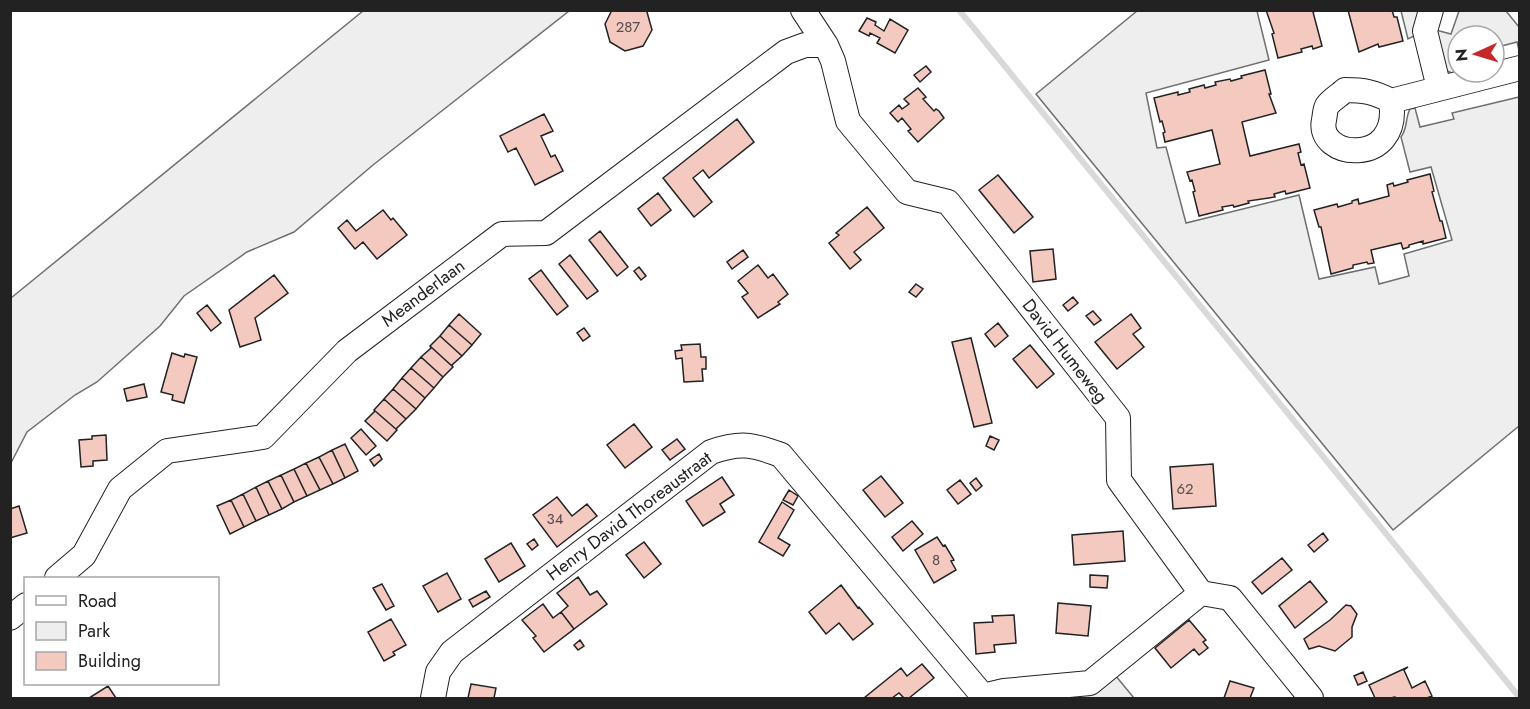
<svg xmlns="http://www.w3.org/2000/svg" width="1530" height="709" viewBox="0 0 1530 709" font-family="Jost,sans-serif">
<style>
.green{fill:#eee;stroke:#6f6f6f;stroke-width:1.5}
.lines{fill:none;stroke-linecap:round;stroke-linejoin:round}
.stream{stroke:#d9d9d9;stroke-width:6}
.building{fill:#f3c9c0;stroke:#222;stroke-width:1.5}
.minor-casing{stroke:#222;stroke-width:26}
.minor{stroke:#fff;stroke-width:24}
.labels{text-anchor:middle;stroke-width:4.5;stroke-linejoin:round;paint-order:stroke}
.number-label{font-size:15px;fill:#564c4a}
.street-label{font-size:18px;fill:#222;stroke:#fff}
</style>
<rect width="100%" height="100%" fill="#fff"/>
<!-- green -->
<path class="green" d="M363 11H569L373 165 294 232 247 252 184 296 160 326 97 382 75 395 27 432 11 463V298Z
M1137 11H1257L1269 60 1146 93 1157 148 1166 147 1186 223 1299 195 1319 279 1375 267 1379 284 1409 276 1404 254 1452 240 1431 167 1410 172 1401 137C1408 128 1405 118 1410 109L1415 108 1420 127 1454 119 1452 113 1519 97V426L1393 530 1036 94Z
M1401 11H1422L1414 36 1408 39Z
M1459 11H1506L1519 27V50L1517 42 1494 48V36H1458V57L1451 59 1454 74 1445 70 1436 30 1451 34Z
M1115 675 1134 698H1013Z"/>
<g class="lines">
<!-- stream -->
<path class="stream" d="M959 10 1520 698"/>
</g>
<!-- building -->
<path class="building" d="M612 10H644L647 12 652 30 643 46 625 51 610 42 605 24Z
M1266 10H1318L1313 12 1322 46 1313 49 1312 46 1301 49 1302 52 1278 58 1272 34 1274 33Z
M1348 10H1392L1394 17H1397L1403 41 1379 47 1378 44 1359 52Z
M867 18 876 22 875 25 884 31 890 19 908 30 895 53 877 43 880 38 870 33 869 36 859 31Z
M926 66 931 72 920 82 914 75Z
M1265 70 1271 94H1269L1276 113 1242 122 1250 156 1299 144 1301 152 1298 153 1301 165 1304 164 1310 188 1286 194 1285 191 1274 194 1275 197 1248 201 1249 203 1234 207 1233 205 1222 207 1223 210 1199 216 1193 192 1195 191 1192 180 1190 181 1187 172 1220 164 1212 130 1165 142 1163 133 1165 132 1162 121 1160 122 1154 98 1178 92V95L1190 92 1189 89 1204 85 1205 88 1216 85 1215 82 1230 79 1231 81 1242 78 1241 76Z
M918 88 926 97 923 99 934 111 936 109 939 111 944 118 918 142 908 131 911 129 902 118 898 122 890 113 899 105 902 109 909 104 904 99Z
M544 114 553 131 541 136 551 157 555 155 563 171 535 185 516 148 508 152 500 136Z
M737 119 754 142 709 178 703 170 693 178 712 202 694 217 663 178Z
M1430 174 1434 191 1432 192 1440 221H1442L1446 238 1423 244V241L1409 245V247L1403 249 1401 243 1371 250 1374 263 1368 264 1367 262 1353 265V268L1331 274 1321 227H1319L1314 210 1337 204 1338 207 1352 203V201L1358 199 1359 204 1389 196 1387 185 1393 183 1394 186 1408 182 1407 180Z
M998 175 1033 217 1014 233 979 190Z
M658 193 671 210 651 226 638 209Z
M867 207 884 228 854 252 861 260 850 269 829 243 839 235 836 233Z
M383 210 391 220 393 218 407 235 377 259 363 242 355 249 338 228 347 220 356 231Z
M600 231 628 267 617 276 589 240Z
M1053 249 1056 279 1033 282 1030 251Z
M743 250 748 257 732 269 727 262Z
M570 255 598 291 587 299 559 264Z
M758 265 768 278 773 274 788 294 778 302 780 304 758 318 742 297 748 293 738 281Z
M639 267 646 276 641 280 634 271Z
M541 270 568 306 557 315 529 279Z
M274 275 288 293 255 318 261 340 240 347 229 310Z
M916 284 923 289 916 297 909 292Z
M1073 297 1078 303 1068 311 1063 305Z
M207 305 221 323 211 331 197 313Z
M1093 311 1101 320 1094 325 1086 316Z
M459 314 481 334 472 345 449 325Z
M1131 314 1141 328 1133 334 1144 347 1117 369 1095 342Z
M998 323 1008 336 995 347 985 334Z
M449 325 472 345 462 356 440 336Z
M584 328 590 336 583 341 577 333Z
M440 336 462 356 452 365 453 367 430 346Z
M971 338 992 423 974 427 952 342Z
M700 344 701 357H706V369H702L703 381 684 382 682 358 676 359 675 351 682 350 681 345Z
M1030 345 1054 374 1037 388 1013 359Z
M430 346 453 367 443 377 421 357 431 348Z
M172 353 184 357 185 354 197 357 184 403 172 400 173 395 161 392Z
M421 357 443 377 434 388 411 368Z
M411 368 434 388 425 398 402 378Z
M402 378 425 398 416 409 393 389Z
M144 384 147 397 127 401 124 389Z
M393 389 416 409 406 419 384 399Z
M384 399 406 419 396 429 397 430 374 410Z
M374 410 397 430 387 441 365 421 375 411Z
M634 424 652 447 625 468 607 445Z
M361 429 376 446 366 455 351 438Z
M106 435 107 460 93 461V466L81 467 79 440 92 439V436Z
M990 436 999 440 994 450 986 446Z
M677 439 685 449 670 460 662 450Z
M345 444 358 471 345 478 332 450Z
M332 450 345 478 333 484 319 457Z
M379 454 382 459 374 466 370 460Z
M319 457 333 484 320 490 306 463Z
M306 463 320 490 307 496 294 469Z
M1213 464 1216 506 1173 509 1170 467Z
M294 469 307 496 294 502 281 475Z
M281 475 294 502 282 509 268 481Z
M881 476 903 503 885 517 863 490Z
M722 477 734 495 720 504 725 512 703 526 686 501Z
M976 478 982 486 976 491 970 483Z
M960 480 971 494 958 504 947 490Z
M268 481 282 509 269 515 256 487Z
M256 487 269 515 256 521 243 494Z
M789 490 798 496 793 505 783 500Z
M243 494 256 521 244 527 231 500Z
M557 497 572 516 587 504 597 516 557 547 533 515Z
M231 500 244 527 230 534 217 506Z
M782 502 794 510 778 538 790 545 783 556 759 542Z
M19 506 27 533 10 538V509Z
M912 521 923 534 903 551 892 537Z
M1123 531 1125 561 1074 565 1072 535Z
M1323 533 1328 540 1314 552 1308 545Z
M937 537 943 546 945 545 954 560 951 561 956 570 934 583 915 550Z
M534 539 538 545 532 550 527 544Z
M644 542 661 564 644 578 626 555Z
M511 543 525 566 499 582 485 559Z
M1282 558 1292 570 1262 594 1252 582Z
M447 573 461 599 438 612 423 586Z
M1090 575 1108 576 1107 588 1090 587Z
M578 577 590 595 597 591 607 604 574 629 561 612 568 606 557 593Z
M1310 581 1327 602 1295 628 1279 606Z
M382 584 394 606 386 610 373 588Z
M841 585 858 608 859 607 873 624 853 640 839 623 826 634 809 612Z
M486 591 490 597 473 607 469 600Z
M1058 603 1091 606 1088 636 1056 633Z
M543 604 553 618 561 612 574 629 544 652 533 638 536 636 522 620Z
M1346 605 1351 606 1357 614 1352 627V637L1335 651 1319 646 1309 649 1304 639 1330 620Z
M1014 615 1016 643 994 645 995 652 976 654 974 623 993 622 992 616Z
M391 619 406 645 393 652 395 655 384 661 368 632Z
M1189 620 1206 640 1203 642 1208 648 1199 655 1194 649 1171 668 1155 648Z
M580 640 584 646 578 650 574 645Z
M922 664 934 678 909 698H904L899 693 892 698H864L901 668 907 676Z
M1408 667 1404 670 1412 688 1425 681 1432 696 1427 698H1396L1395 697 1390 698H1375L1369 685Z
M1363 672 1367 681 1358 685 1354 676Z
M1230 681 1254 688 1250 698H1224Z
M471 684 496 688 494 698H468Z
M108 686 116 698H89Z"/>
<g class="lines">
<defs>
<path id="minor" d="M803 10 826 45 833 61 848 121 907 192 948 202 1118 418 1119 480 1201 593 1230 598 1311 698
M1431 10 1425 31 1439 88
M1345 90C1363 90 1375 92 1391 101 1402 168 1315 159 1324 120 1325 115 1325 109 1327 106 1331 100 1340 95 1345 90Z
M1391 101 1520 68
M57 578 84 555 120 489 167 451 263 437 347 351 502 234 546 233 786 52 805 45H826
M10 618 26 605
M433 698 438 672 452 652 711 452C740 442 752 444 781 455L983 696
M981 698 983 696 1004 691 1090 683 1201 593"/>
</defs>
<!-- minor casing -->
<use href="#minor" class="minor-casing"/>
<!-- minor -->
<use href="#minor" class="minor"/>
</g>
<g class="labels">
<!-- number labels -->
<g class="number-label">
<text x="628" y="32">287</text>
<text x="1185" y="494">62</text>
<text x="555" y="524">34</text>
<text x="936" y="565">8</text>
</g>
<!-- street labels -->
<g class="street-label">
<text transform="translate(423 293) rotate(-37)" y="6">Meanderlaan</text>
<text transform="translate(1065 351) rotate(52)" y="6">David Humeweg</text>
<text transform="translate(629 516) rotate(-37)" y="6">Henry David Thoreaustraat</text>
</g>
</g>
<!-- border -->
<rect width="1530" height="709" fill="none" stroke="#222222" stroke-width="24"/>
<!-- legend -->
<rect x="24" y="577" width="195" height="108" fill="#ffffff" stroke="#a7a7a7" stroke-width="1.5"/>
<rect x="36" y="596" width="30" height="9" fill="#ffffff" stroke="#a7a7a7" stroke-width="1.5"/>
<text x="78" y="607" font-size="18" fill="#222222">Road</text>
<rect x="36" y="622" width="30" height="18" fill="#eeeeee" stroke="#a7a7a7" stroke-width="1.5"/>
<text x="78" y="637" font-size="18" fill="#222222">Park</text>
<rect x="36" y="652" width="30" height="18" fill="#f3c9c0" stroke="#a7a7a7" stroke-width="1.5"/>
<text x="78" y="667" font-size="18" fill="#222222">Building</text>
<!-- north arrow -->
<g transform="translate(1476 54) rotate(266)"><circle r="28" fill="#ffffff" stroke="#a7a7a7" stroke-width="1.5"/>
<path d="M0-4.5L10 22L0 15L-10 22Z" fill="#c62828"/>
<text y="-9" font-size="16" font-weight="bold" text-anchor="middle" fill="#222222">N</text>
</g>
</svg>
